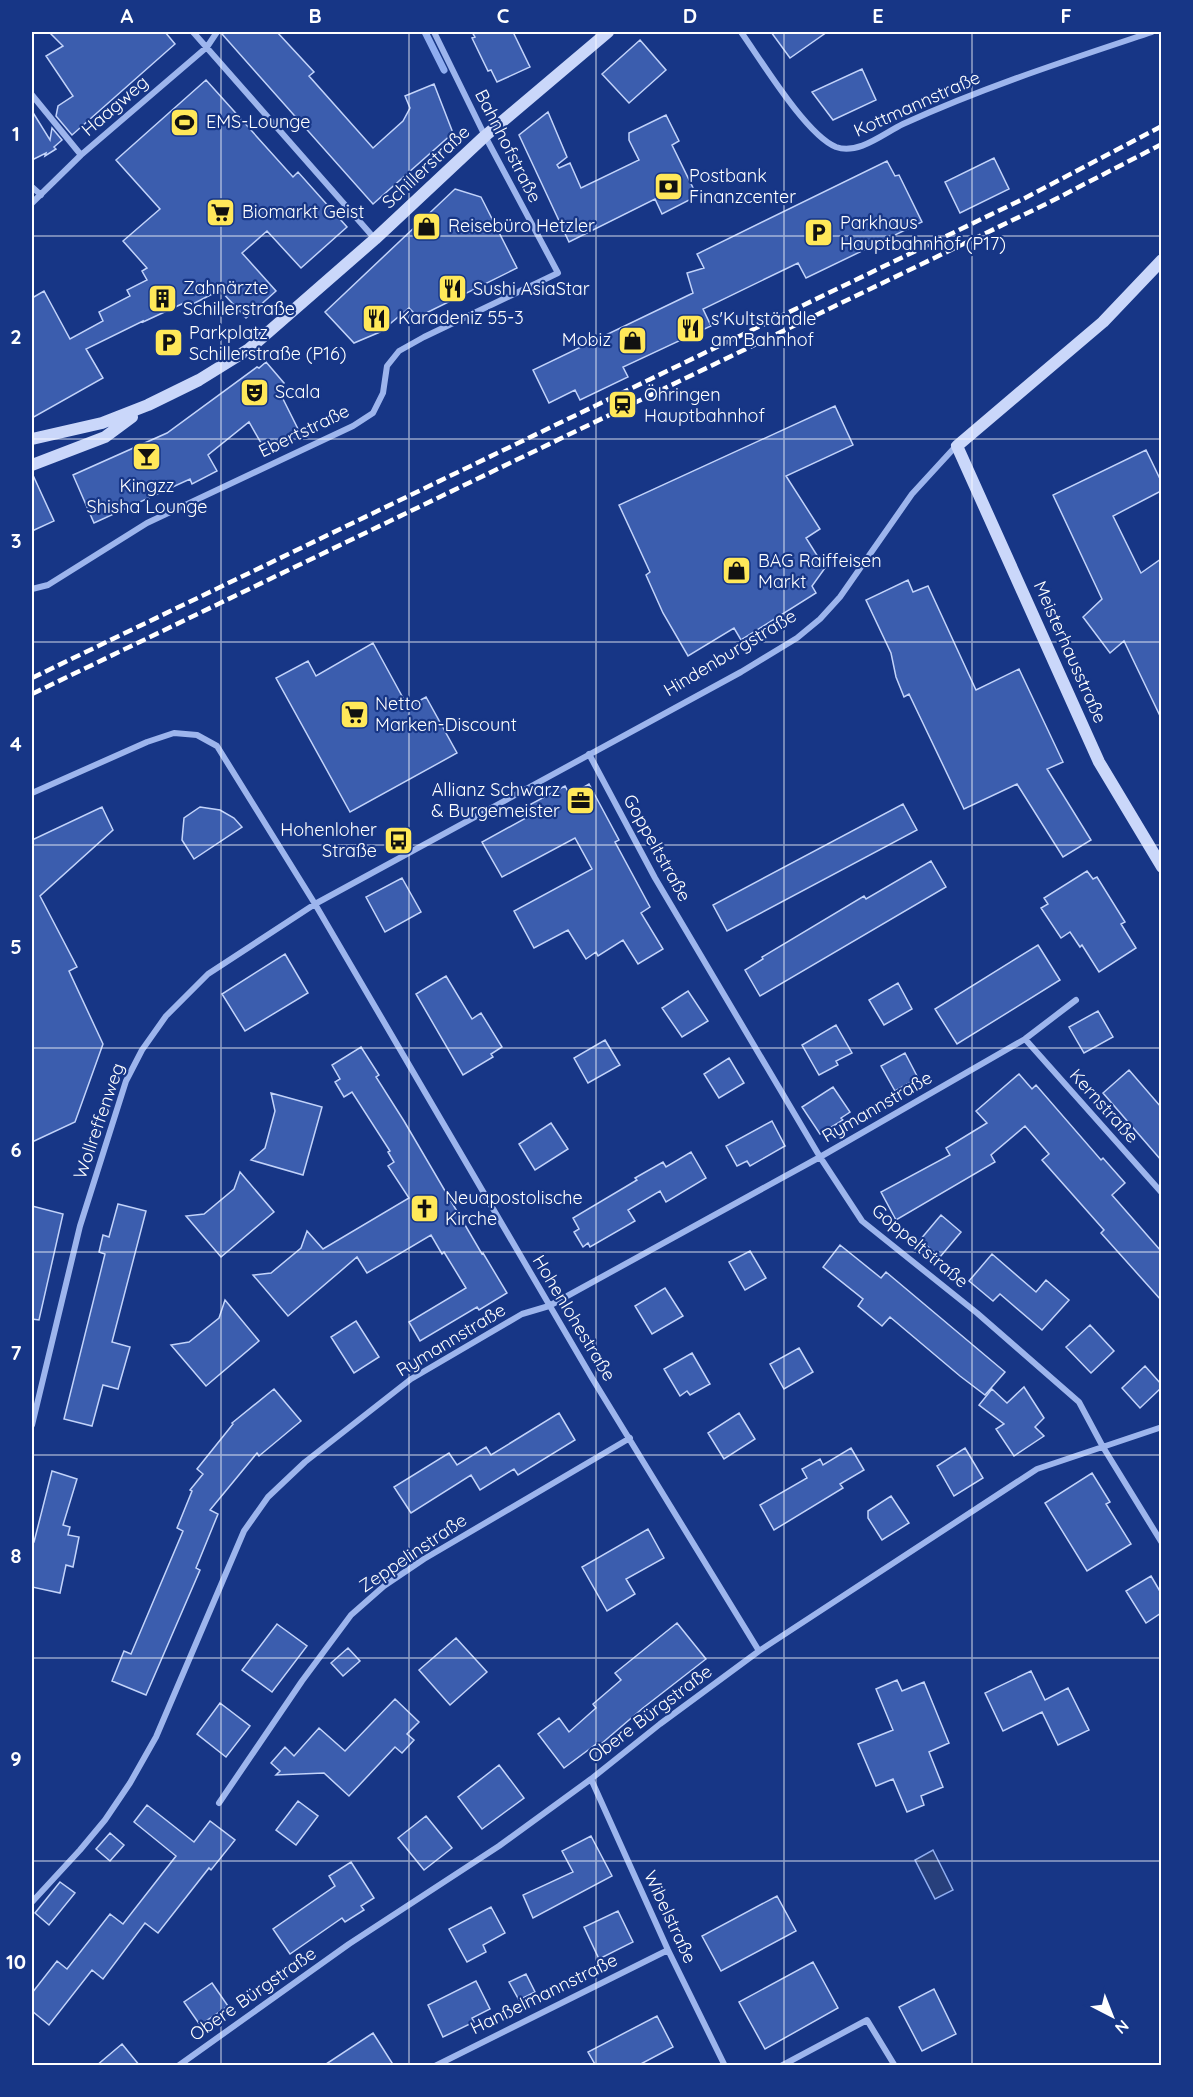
<svg xmlns="http://www.w3.org/2000/svg" width="1193" height="2097" viewBox="0 0 1193 2097" font-family="Quicksand,sans-serif">
<style>
.water{fill:#273f7b;stroke:#8fadf0;stroke-width:1.5}
.lines{fill:none;stroke-linecap:round;stroke-linejoin:round}
.stream{stroke:#8fadf0;stroke-width:7}
.building{fill:#3b5dae;stroke:#c2d3fa;stroke-width:1.5}
.street{stroke:#9db5ed;stroke-width:6}
.secondary{stroke:#cad7fa;stroke-width:12}
.rail{stroke:#fff;stroke-width:4.5;stroke-dasharray:10 4.5;stroke-linecap:butt}
.grid{fill:none;stroke:#fff;stroke-width:1.5;stroke-opacity:0.55}
.labels{text-anchor:middle;stroke-width:4.5;stroke-linejoin:round;paint-order:stroke}
.street-label{font-size:18px;fill:#fff;stroke:#173686}
.poi-label{font-size:18px;fill:#fff;stroke:#173686;text-anchor:start}
.neatline{fill:none;stroke:#fff;stroke-width:2}
.grid-label{font-size:20px;text-anchor:middle;font-weight:bold;fill:#fff}
</style>
<rect width="100%" height="100%" fill="#173686"/>
<!-- water -->
<path class="water" d="M933 1850 953 1890 935 1899 915 1860Z"/>
<g class="lines">
<!-- stream -->
<path class="stream" d="M425 32 444 70"/>
</g>
<!-- building -->
<path class="building" d="M49 32H165L175 44 72 135 56 116 58 106 73 96 46 56 63 46Z
M222 32H277L314 72 309 76 373 148 403 121 410 108 405 96 434 84 453 133 373 204 222 34Z
M472 32H513L530 67 497 82 491 70 488 71 472 38 475 37Z
M771 32H827L790 58Z
M640 40 666 70 629 103 602 74Z
M862 69 876 100 833 120 812 92Z
M206 80 293 177 298 172 347 227 301 268 267 231 242 253 276 291 246 318 220 290 189 306 186 302 143 322V321L86 349 103 378 32 418V298L44 291 70 339 103 321 99 312 130 296 127 290 147 280 142 271 147 268 123 241 160 209 116 160Z
M32 111 50 140 52 128 62 140 54 147 56 149 45 156 46 153 32 160Z
M548 112 567 157 557 165 559 168 570 163 581 188 639 160 629 140V133L666 115 679 141 672 145 697 196 662 214 655 199 569 242 519 135Z
M994 158 1009 189 960 213 945 182Z
M887 161 895 176 899 175 922 222 806 278 798 263 703 309 711 326 623 367 628 377 580 400 575 390 549 403 533 370 693 293 687 273 704 268 697 254Z
M455 189 481 197 517 268 418 317 409 308 380 332 354 343 325 312Z
M266 362 284 383 278 389 299 431 264 448 249 422 208 455 217 471 192 484 190 479 94 523 73 475 167 433 257 367 259 368Z
M835 406 853 445 786 476 820 529 806 538 825 568 812 586 816 593 741 640 734 628 688 656 663 613 646 575 650 572 619 505Z
M1146 450 1161 481V491L1113 516 1141 573 1161 559V718L1124 641 1110 653 1083 617 1102 599 1053 495Z
M32 473 54 521 32 531Z
M908 580 913 592 928 586 976 690 1019 669 1063 762 1047 769 1091 840 1063 857 1017 784 964 809 909 694 904 697 896 677 891 653 866 600Z
M373 643 408 707 426 697 457 753 350 812 276 678 308 661 316 676Z
M589 784 619 840 615 842 650 907 641 913 663 949 638 964 623 940 598 956 596 952 586 959 568 930 534 948 514 911 592 869 575 838 502 877 482 842 535 813 531 804 565 786 570 795Z
M903 804 917 830 727 931 713 905Z
M102 807 113 830 40 896 77 967 69 971 103 1044 75 1122 32 1142V840Z
M200 807 220 810 234 818 242 827 194 859 182 840 184 818Z
M931 861 946 887 760 996 745 970 763 959 762 957 864 896 866 899Z
M1087 871 1093 879 1097 877 1125 922 1121 924 1136 948 1099 972 1082 945 1080 947 1070 932 1061 938 1041 908 1048 904 1044 898Z
M402 878 421 912 385 932 366 897Z
M1038 945 1060 980 957 1044 935 1009Z
M285 954 308 993 245 1031 222 994Z
M446 976 472 1019 481 1013 502 1047 491 1054 493 1057 463 1075 416 994Z
M898 983 912 1009 884 1025 869 1000Z
M688 991 708 1021 682 1037 662 1008Z
M1098 1011 1113 1037 1084 1053 1069 1027Z
M836 1025 852 1053 836 1061 838 1065 819 1075 802 1045Z
M605 1040 620 1065 588 1083 574 1058Z
M361 1047 379 1075 376 1077 404 1121 482 1254 483 1253 507 1293 479 1310 477 1307 420 1341 409 1322 466 1288 444 1252 442 1254 431 1235 367 1273 357 1257 288 1316 253 1275 271 1273 301 1248 307 1231 323 1249 409 1198 388 1166 394 1162 388 1152 390 1151 352 1092 344 1097 335 1082 340 1079 332 1065Z
M905 1053 918 1078 895 1091 881 1066Z
M729 1058 744 1083 719 1098 704 1074Z
M1129 1070 1161 1107V1160L1103 1093Z
M1019 1074 1032 1089 1036 1085 1101 1160 1103 1158 1125 1183 1112 1195 1161 1251V1300L1101 1233 1104 1230 1042 1160 1049 1154 1025 1126 991 1155 995 1162 896 1220 881 1192 950 1155 946 1148 987 1123 976 1111Z
M833 1087 850 1112 841 1118 843 1120 820 1134 802 1107Z
M271 1093 322 1107 303 1175 251 1160 265 1148 275 1111Z
M772 1121 785 1146 750 1166 747 1161 737 1166 726 1146Z
M551 1123 568 1149 535 1170 519 1144Z
M691 1152 706 1178 666 1202 660 1191 628 1210 635 1221 590 1247 588 1243 583 1247 574 1232 579 1229 573 1218 637 1180 635 1178 663 1162 666 1167Z
M240 1172 274 1212 221 1257 186 1216 204 1214 234 1189Z
M118 1204 146 1211 112 1342 130 1347 118 1389 103 1385 92 1426 64 1419 105 1254 99 1252 103 1235 109 1237Z
M32 1206 63 1214 39 1320 32 1319Z
M941 1215 961 1232 940 1257 920 1240Z
M840 1245 881 1278 886 1272 1005 1372 985 1395 960 1376 890 1317 882 1326 858 1306 863 1299 823 1267Z
M750 1251 766 1278 745 1290 729 1262Z
M992 1254 1036 1292 1046 1280 1069 1300 1042 1330 1000 1294 993 1301 969 1281Z
M665 1288 683 1316 652 1334 635 1306Z
M225 1300 259 1341 206 1386 171 1345 189 1342 219 1318Z
M356 1321 379 1357 354 1373 331 1337Z
M1090 1325 1114 1351 1091 1373 1066 1347Z
M799 1348 813 1372 784 1389 770 1364Z
M692 1353 710 1384 690 1395 687 1391 680 1396 664 1369Z
M1145 1366 1161 1384V1388L1140 1408 1122 1388Z
M1024 1387 1044 1418 1035 1427 1044 1436 1014 1456 996 1429 1004 1424 979 1405 992 1389 1007 1403Z
M274 1389 301 1421 259 1456 257 1453 210 1510 218 1514 196 1568 200 1570 146 1695 112 1681 124 1651 131 1654 183 1531 177 1528 192 1491 190 1490 203 1474 197 1469 233 1424 232 1423Z
M559 1413 575 1440 518 1475 514 1469 480 1490 471 1475 411 1513 394 1487 449 1453 457 1465 486 1447 491 1455Z
M739 1413 755 1439 724 1459 708 1433Z
M851 1448 864 1470 840 1484 843 1488 774 1530 760 1505 807 1478 802 1469 820 1459 823 1465Z
M965 1448 983 1478 954 1496 937 1466Z
M52 1471 77 1479 63 1525 70 1527 68 1535 79 1537 73 1567 66 1565 60 1593 32 1587V1542H34Z
M1092 1473 1110 1502 1106 1504 1131 1544 1087 1571 1045 1503Z
M891 1496 909 1523 882 1540 868 1518V1511Z
M648 1529 664 1558 626 1579 635 1594 607 1611 582 1567Z
M1151 1576 1161 1593V1613L1146 1623 1126 1591Z
M677 1623 706 1659 643 1708 601 1744 599 1742 564 1768 538 1734 559 1718 569 1732 596 1708 593 1704 621 1680 615 1673Z
M277 1624 307 1646 272 1692 242 1670Z
M456 1638 487 1672 450 1705 419 1670Z
M348 1648 360 1661 343 1676 331 1663Z
M1031 1671 1045 1700 1068 1688 1089 1730 1058 1745 1042 1712 1003 1731 985 1693Z
M897 1680 902 1691 924 1682 949 1743 929 1752 943 1787 921 1796 924 1805 907 1812 893 1779 876 1786 858 1744 893 1730 876 1689Z
M395 1699 419 1722 407 1734 414 1740 402 1753 395 1747 349 1796 324 1773 276 1775 280 1771 271 1763 285 1747 294 1756 319 1728 345 1751Z
M220 1703 250 1726 226 1757 197 1734Z
M499 1765 524 1798 482 1829 458 1797Z
M298 1801 318 1816 296 1845 276 1830Z
M147 1805 194 1842 210 1821 235 1840 211 1870 209 1868 158 1933 145 1923 103 1979 92 1970 49 2025 32 2011V1993L57 1961 67 1969 110 1914 123 1924 176 1856 134 1822Z
M426 1816 452 1848 424 1870 398 1838Z
M110 1833 124 1845 110 1861 96 1849Z
M591 1836 612 1876 533 1918 523 1895 573 1872 562 1851Z
M351 1862 374 1898 361 1906 364 1910 345 1922 342 1918 290 1954 273 1929 335 1886 329 1876Z
M60 1882 75 1893 49 1925 35 1913Z
M777 1896 796 1931 721 1971 702 1936Z
M491 1907 505 1933 483 1945 486 1952 467 1962 449 1929Z
M618 1911 633 1942 599 1959 584 1927Z
M813 1962 838 2008 765 2049 739 2002Z
M526 1974 535 1992 519 2000 509 1982Z
M476 1981 490 2009 472 2018 474 2022 443 2037 428 2005Z
M212 1983 228 2006 200 2025 184 2002Z
M934 1989 956 2034 922 2051 899 2007Z
M657 2016 673 2047 637 2066H596L588 2052Z
M373 2033 394 2066H323Z
M122 2044 140 2066H96Z"/>
<g class="lines">
<!-- street -->
<path class="street" d="M193 32 375 239
M741 32C761 60 806 135 836 147 859 155 884 133 903 124 984 87 1068 60 1152 32
M32 95 81 155
M32 187 41 195
M32 203 81 155 207 47 217 32
M32 589 48 585 147 523 353 426 373 413 383 393 387 366 399 351 424 337 558 273 485 136 434 32
M589 754 655 878 820 1157 862 1221 977 1313 1079 1402 1103 1447 1162 1543
M32 793 147 742 174 733 197 735 217 746 315 904 592 1378 759 1651
M1025 1039 1162 1193
M32 1425 80 1226 126 1081 142 1050 166 1016 208 974 315 904 741 672 797 638 820 619 840 597 912 494 956 446
M591 1779 668 1950 725 2066
M219 1803 302 1681 351 1615 384 1586 424 1559 630 1438
M32 1902 80 1850 105 1820 130 1783 156 1737 244 1531 268 1497 305 1462 411 1379 522 1314 549 1306 820 1157 1025 1039 1076 1000
M178 2066 349 1944 499 1846 591 1779 660 1724 759 1651 1037 1469 1162 1427
M435 2066 668 1950
M781 2066 867 2020 895 2066"/>
<!-- secondary -->
<path class="secondary" d="M1162 260 1103 322 957 446 1099 762 1162 867
M32 439 102 423 148 405 199 380 249 349 375 239 485 136 608 32
M32 465 105 437 132 417"/>
<!-- rail -->
<path class="rail" d="M32 678 1023 199 1162 126
M32 694 1046 204 1162 144"/>
</g>
<!-- grid -->
<path class="grid" d="M221 32V2066M409 32V2066M596 32V2066M784 32V2066M972 32V2066M32 236H1162M32 439H1162M32 642H1162M32 845H1162M32 1048H1162M32 1252H1162M32 1455H1162M32 1658H1162M32 1861H1162"/>
<!-- icons -->
<defs>
<symbol id="stadium-square" viewBox="-11 -11 22 22"><rect x="-9" y="-9" width="18" height="18" rx="4" fill="#ffe859" stroke="#173686"/><path d="M0-5a6.5 5 0 1 0 0 10a6.5 5 0 1 0 0-10ZM-3.5-1.8h7v3.6h-7Z" fill="#111"/></symbol>
<symbol id="bank-square" viewBox="-11 -11 22 22"><rect x="-9" y="-9" width="18" height="18" rx="4" fill="#ffe859" stroke="#173686"/><path d="M-6-4H6V4H-6ZM0-2.3a2.3 2.3 0 1 0 0 4.6a2.3 2.3 0 1 0 0-4.6Z" fill="#111"/></symbol>
<symbol id="supermarket-square" viewBox="-11 -11 22 22"><rect x="-9" y="-9" width="18" height="18" rx="4" fill="#ffe859" stroke="#173686"/><path d="M-6-5.5h2.5l.6 2H6L4.5 2H-2.5L-4.4-4H-6ZM-1.5 3.2a1.3 1.3 0 1 0 .1 0ZM3 3.2a1.3 1.3 0 1 0 .1 0Z" fill="#111"/></symbol>
<symbol id="shop-square" viewBox="-11 -11 22 22"><rect x="-9" y="-9" width="18" height="18" rx="4" fill="#ffe859" stroke="#173686"/><path d="M-5-2.5h2.3a2.7 3.5 0 0 1 5.4 0H5L5.5 6h-11ZM-1.5-2.5h3a1.5 2.3 0 0 0-3 0Z" fill="#111"/></symbol>
<symbol id="parking-square" viewBox="-11 -11 22 22"><rect x="-9" y="-9" width="18" height="18" rx="4" fill="#ffe859" stroke="#173686"/><path d="M-3.5-5.5H1a3.5 3.5 0 0 1 0 7H-1V5.5H-3.5ZM-1-3.4V-.6H.8a1.4 1.4 0 0 0 0-2.8Z" fill="#111"/></symbol>
<symbol id="restaurant-square" viewBox="-11 -11 22 22"><rect x="-9" y="-9" width="18" height="18" rx="4" fill="#ffe859" stroke="#173686"/><path d="M-5-6h1v4h1v-4h1v4h1v-4h1v5L-1.5 .5V6h-2V.5L-5-1ZM5-6V6H3V1.5H1.5Q1.5-4 5-6Z" fill="#111"/></symbol>
<symbol id="building-square" viewBox="-11 -11 22 22"><rect x="-9" y="-9" width="18" height="18" rx="4" fill="#ffe859" stroke="#173686"/><path d="M-4-6H4V6H1V3H-1V6H-4ZM-2.5-4.3h1.7v1.8h-1.7ZM.8-4.3h1.7v1.8H.8ZM-2.5-1h1.7V.8h-1.7ZM.8-1h1.7V.8H.8Z" fill="#111"/></symbol>
<symbol id="theatre-square" viewBox="-11 -11 22 22"><rect x="-9" y="-9" width="18" height="18" rx="4" fill="#ffe859" stroke="#173686"/><path d="M-5-5.5Q0-4 5-5.5V0Q5 5 0 6Q-5 5-5 0ZM-3.3-2.5H-1v1.5H-3.3ZM1-2.5H3.3v1.5H1ZM-2.8 1Q0 5.5 2.8 1Z" fill="#111"/></symbol>
<symbol id="station-square" viewBox="-11 -11 22 22"><rect x="-9" y="-9" width="18" height="18" rx="4" fill="#ffe859" stroke="#173686"/><path d="M-3-6H3Q5-6 5-4V2Q5 4 3 4L4.5 6H3L1.5 4h-3L-3 6H-4.5L-3 4Q-5 4-5 2V-4Q-5-6-3-6ZM-3.5-4v3h7v-3ZM-3.5 1v1.5H-2V1ZM2 1v1.5H3.5V1Z" fill="#111"/></symbol>
<symbol id="bar-square" viewBox="-11 -11 22 22"><rect x="-9" y="-9" width="18" height="18" rx="4" fill="#ffe859" stroke="#173686"/><path d="M-6-5H6L.8 .8V4.5H3.5V6h-7V4.5H-.8V.8Z" fill="#111"/></symbol>
<symbol id="office-square" viewBox="-11 -11 22 22"><rect x="-9" y="-9" width="18" height="18" rx="4" fill="#ffe859" stroke="#173686"/><path d="M-6-3h4V-5.5h4V-3h4V5H-6ZM-1-4.5V-3h2v-1.5ZM-6 0V1H6V0Z" fill="#111"/></symbol>
<symbol id="bus-square" viewBox="-11 -11 22 22"><rect x="-9" y="-9" width="18" height="18" rx="4" fill="#ffe859" stroke="#173686"/><path d="M-5-6H5V4H4V6H2V4H-2V6H-4V4H-5ZM-3.5-4V0h7V-4ZM-3.5 1.2v1.5H-2V1.2ZM2 1.2v1.5H3.5V1.2Z" fill="#111"/></symbol>
<symbol id="church-square" viewBox="-11 -11 22 22"><rect x="-9" y="-9" width="18" height="18" rx="4" fill="#ffe859" stroke="#173686"/><path d="M-1.2-6h2.4v3.5h3.3v2.4h-3.3V6h-2.4V-.1h-3.3v-2.4h3.3Z" fill="#111"/></symbol>
</defs>
<g fill-rule="evenodd">
<use href="#stadium-square" x="168" y="106" width="33" height="33"/>
<use href="#bank-square" x="652" y="170" width="33" height="33"/>
<use href="#supermarket-square" x="204" y="196" width="33" height="33"/>
<use href="#shop-square" x="410" y="210" width="33" height="33"/>
<use href="#parking-square" x="802" y="216" width="33" height="33"/>
<use href="#restaurant-square" x="436" y="272" width="33" height="33"/>
<use href="#building-square" x="146" y="282" width="33" height="33"/>
<use href="#restaurant-square" x="360" y="302" width="33" height="33"/>
<use href="#restaurant-square" x="674" y="312" width="33" height="33"/>
<use href="#shop-square" x="616" y="324" width="33" height="33"/>
<use href="#parking-square" x="152" y="326" width="33" height="33"/>
<use href="#theatre-square" x="238" y="376" width="33" height="33"/>
<use href="#station-square" x="606" y="388" width="33" height="33"/>
<use href="#bar-square" x="130" y="440" width="33" height="33"/>
<use href="#shop-square" x="720" y="554" width="33" height="33"/>
<use href="#supermarket-square" x="338" y="698" width="33" height="33"/>
<use href="#office-square" x="564" y="784" width="33" height="33"/>
<use href="#bus-square" x="382" y="824" width="33" height="33"/>
<use href="#church-square" x="408" y="1192" width="33" height="33"/>
</g>
<g class="labels">
<!-- street labels -->
<g class="street-label">
<text transform="translate(917 104) rotate(-24)" y="6">Kottmannstraße</text>
<text transform="translate(115 106) rotate(-41)" y="6">Haagweg</text>
<text transform="translate(508 146) rotate(63)" y="6">Bahnhofstraße</text>
<text transform="translate(426 167) rotate(-43)" y="6">Schillerstraße</text>
<text transform="translate(304 431) rotate(-26)" y="6">Ebertstraße</text>
<text transform="translate(1070 652) rotate(66)" y="6">Meisterhausstraße</text>
<text transform="translate(730 653) rotate(-31)" y="6">Hindenburgstraße</text>
<text transform="translate(657 848) rotate(61)" y="6">Goppeltstraße</text>
<text transform="translate(1104 1106) rotate(48)" y="6">Kernstraße</text>
<text transform="translate(877 1107) rotate(-30)" y="6">Rymannstraße</text>
<text transform="translate(99 1121) rotate(-71)" y="6">Wollreffenweg</text>
<text transform="translate(920 1246) rotate(40)" y="6">Goppeltstraße</text>
<text transform="translate(574 1318) rotate(59)" y="6">Hohenlohestraße</text>
<text transform="translate(451 1340) rotate(-31)" y="6">Rymannstraße</text>
<text transform="translate(413 1553) rotate(-34)" y="6">Zeppelinstraße</text>
<text transform="translate(650 1714) rotate(-37)" y="6">Obere Bürgstraße</text>
<text transform="translate(670 1917) rotate(65)" y="6">Wibelstraße</text>
<text transform="translate(253 1994) rotate(-35)" y="6">Obere Bürgstraße</text>
<text transform="translate(544 1994) rotate(-26)" y="6">Hanßelmannstraße</text>
</g>
<!-- poi labels -->
<g class="poi-label">
<text x="206" y="128">EMS-Lounge</text>
<text x="689" y="182">Postbank<tspan x="689" dy="21">Finanzcenter</tspan></text>
<text x="242" y="218">Biomarkt Geist</text>
<text x="840" y="229">Parkhaus<tspan x="840" dy="21">Hauptbahnhof (P17)</tspan></text>
<text x="448" y="232">Reisebüro Hetzler</text>
<text x="183" y="294">Zahnärzte<tspan x="183" dy="21">Schillerstraße</tspan></text>
<text x="473" y="295">Sushi AsiaStar</text>
<text x="398" y="324">Karadeniz 55-3</text>
<text x="711" y="325">s'Kultständle<tspan x="711" dy="21">am Bahnhof</tspan></text>
<text x="189" y="339">Parkplatz<tspan x="189" dy="21">Schillerstraße (P16)</tspan></text>
<text x="611" y="346" text-anchor="end">Mobiz</text>
<text x="275" y="398">Scala</text>
<text x="644" y="401">Öhringen<tspan x="644" dy="21">Hauptbahnhof</tspan></text>
<text x="147" y="492" text-anchor="middle">Kingzz<tspan x="147" dy="21">Shisha Lounge</tspan></text>
<text x="758" y="567">BAG Raiffeisen<tspan x="758" dy="21">Markt</tspan></text>
<text x="375" y="710">Netto<tspan x="375" dy="21">Marken-Discount</tspan></text>
<text x="560" y="796" text-anchor="end">Allianz Schwarz<tspan x="560" dy="21">&amp; Burgemeister</tspan></text>
<text x="377" y="836" text-anchor="end">Hohenloher<tspan x="377" dy="21">Straße</tspan></text>
<text x="445" y="1204">Neuapostolische<tspan x="445" dy="21">Kirche</tspan></text>
</g>
</g>
<!-- border -->
<rect width="1193" height="2097" fill="none" stroke="#173686" stroke-width="66"/>
<!-- north arrow -->
<g transform="translate(1112 2016) rotate(138)" stroke="#173686" stroke-width="4.5" paint-order="stroke">
<path d="M0-4.5L10 22L0 15L-10 22Z" fill="#ffffff"/>
<text y="-9" font-size="16" font-weight="bold" text-anchor="middle" fill="#ffffff">N</text>
</g>
<rect x="33" y="33" width="1127" height="2031" class="neatline"/>
<g class="grid-label">
<text x="127" y="23">A</text>
<text x="315" y="23">B</text>
<text x="503" y="23">C</text>
<text x="690" y="23">D</text>
<text x="878" y="23">E</text>
<text x="1066" y="23">F</text>
<text x="16" y="141">1</text>
<text x="16" y="344">2</text>
<text x="16" y="548">3</text>
<text x="16" y="751">4</text>
<text x="16" y="954">5</text>
<text x="16" y="1157">6</text>
<text x="16" y="1360">7</text>
<text x="16" y="1563">8</text>
<text x="16" y="1766">9</text>
<text x="16" y="1969">10</text>
</g>
</svg>
